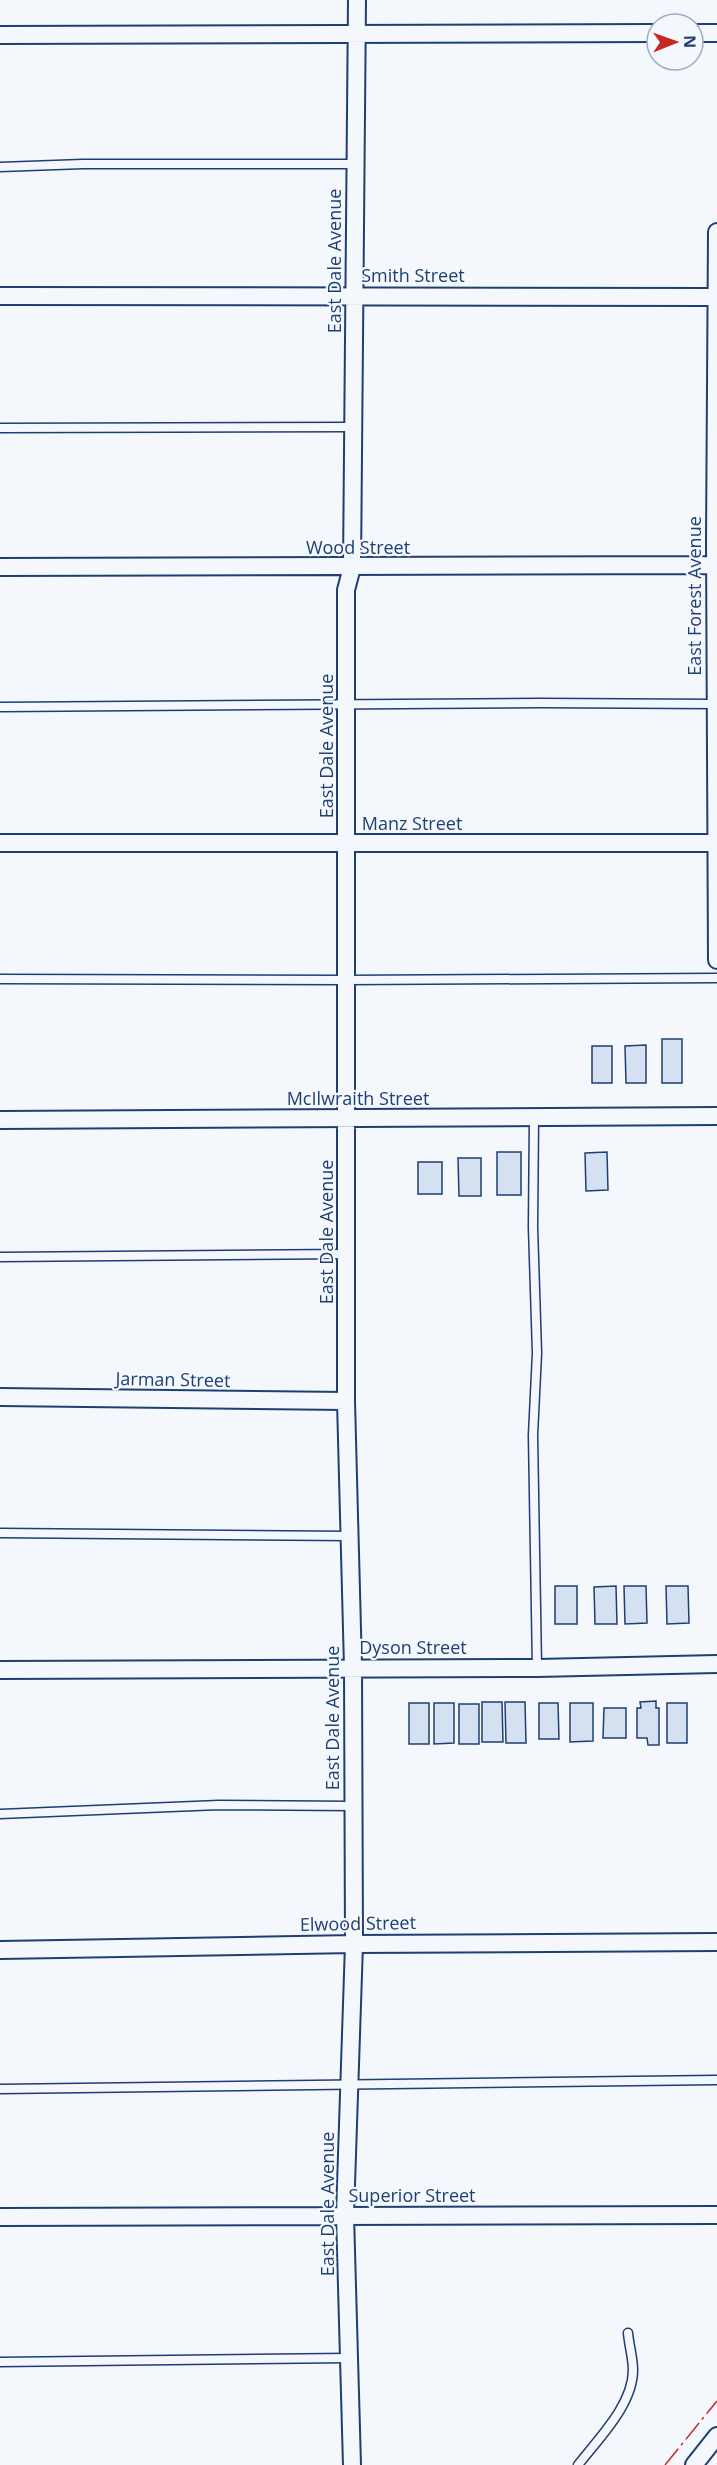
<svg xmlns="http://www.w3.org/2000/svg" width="717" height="2465" viewBox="0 0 717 2465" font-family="'Open Sans',sans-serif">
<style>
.building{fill:#d5e0f0;stroke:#1d3f73;stroke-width:1.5}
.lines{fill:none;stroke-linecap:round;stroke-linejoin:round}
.service-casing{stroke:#1d3f73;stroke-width:11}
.minor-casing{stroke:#1d3f73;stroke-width:20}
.service{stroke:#f4f7fb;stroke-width:8}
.minor{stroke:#f4f7fb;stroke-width:16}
.power{stroke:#c62828;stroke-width:1.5;stroke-dasharray:21 4.5 3 4.5;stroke-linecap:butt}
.labels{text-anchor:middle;stroke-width:4.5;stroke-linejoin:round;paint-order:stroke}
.street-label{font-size:18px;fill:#1d3f73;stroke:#f4f7fb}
</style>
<rect width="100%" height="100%" fill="#f4f7fb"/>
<!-- building -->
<path class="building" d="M662 1039H682V1083H662Z
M646 1045V1083H626L625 1046Z
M592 1046H612V1083H592Z
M497 1152H521V1195H497Z
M607 1152 608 1190 586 1191 585 1153Z
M458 1158H481V1196H459Z
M418 1162H442V1194H418Z
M555 1586H577V1624H555Z
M616 1586 617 1624H595L594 1587Z
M624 1586H646L647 1623 625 1624Z
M666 1586H688L689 1623 667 1624Z
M656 1701V1708H659V1745H648L647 1738H637V1708H641L640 1702Z
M482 1702H502L503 1742H482Z
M505 1702H525L526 1743H506Z
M409 1703H429V1744H409Z
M434 1703H454V1743L434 1744Z
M539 1703H558L559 1739H539Z
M570 1703H593V1741L570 1742Z
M667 1703H687V1743H667Z
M459 1704H479V1744H459Z
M604 1708H626V1738H603Z"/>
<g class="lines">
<defs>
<path id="service" d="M0 167 83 164H355
M0 428 353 427
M0 707 540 703 715 704
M0 979 347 980 717 978
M534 1117 533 1227 537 1353 533 1435 537 1668
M0 1257 347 1254
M0 1533 350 1536
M0 1814 219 1805 353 1806
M0 2089 717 2080
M0 2362 349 2358
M578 2465C598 2439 633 2405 633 2370 633 2358 629 2345 628 2333"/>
<path id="minor" d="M693 33H717
M0 35 657 33
M717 232 715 542 717 960
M0 296 717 297
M0 567 717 565
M0 843H716
M0 1120 717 1116
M0 1397 346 1401
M0 1670 537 1668 717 1664
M0 1950 354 1944 717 1942
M0 2217 717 2215
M352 2465 345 2215 354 1944 353 1667 346 1401V590L352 567 357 0
M694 2465 717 2436"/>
</defs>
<!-- service casing -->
<use href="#service" class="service-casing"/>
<!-- minor casing -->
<use href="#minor" class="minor-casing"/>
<!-- service -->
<use href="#service" class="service"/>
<!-- minor -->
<use href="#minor" class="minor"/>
<!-- power -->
<path class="power" d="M665 2465 717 2401"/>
</g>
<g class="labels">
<!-- street labels -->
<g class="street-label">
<text transform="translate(335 261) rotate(-90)" y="6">East Dale Avenue</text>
<text x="413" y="282">Smith Street</text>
<text x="358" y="554">Wood Street</text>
<text transform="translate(695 596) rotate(-90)" y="6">East Forest Avenue</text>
<text transform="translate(327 746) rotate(-90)" y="6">East Dale Avenue</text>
<text x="412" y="830">Manz Street</text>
<text x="358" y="1105">McIlwraith Street</text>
<text transform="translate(327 1232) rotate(-90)" y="6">East Dale Avenue</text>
<text transform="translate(173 1380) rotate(1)" y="6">Jarman Street</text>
<text x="413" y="1654">Dyson Street</text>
<text transform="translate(333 1718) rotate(-90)" y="6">East Dale Avenue</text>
<text transform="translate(358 1924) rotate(-1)" y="6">Elwood Street</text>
<text x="412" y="2202">Superior Street</text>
<text transform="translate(328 2204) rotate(-90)" y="6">East Dale Avenue</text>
</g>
</g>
<!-- north arrow -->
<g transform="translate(675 42) rotate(89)"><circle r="28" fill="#f4f7fb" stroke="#9eadc5" stroke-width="1.5"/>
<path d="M0-4.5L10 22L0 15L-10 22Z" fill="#c62828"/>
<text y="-9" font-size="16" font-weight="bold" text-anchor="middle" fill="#1d3f73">N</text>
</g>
</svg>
